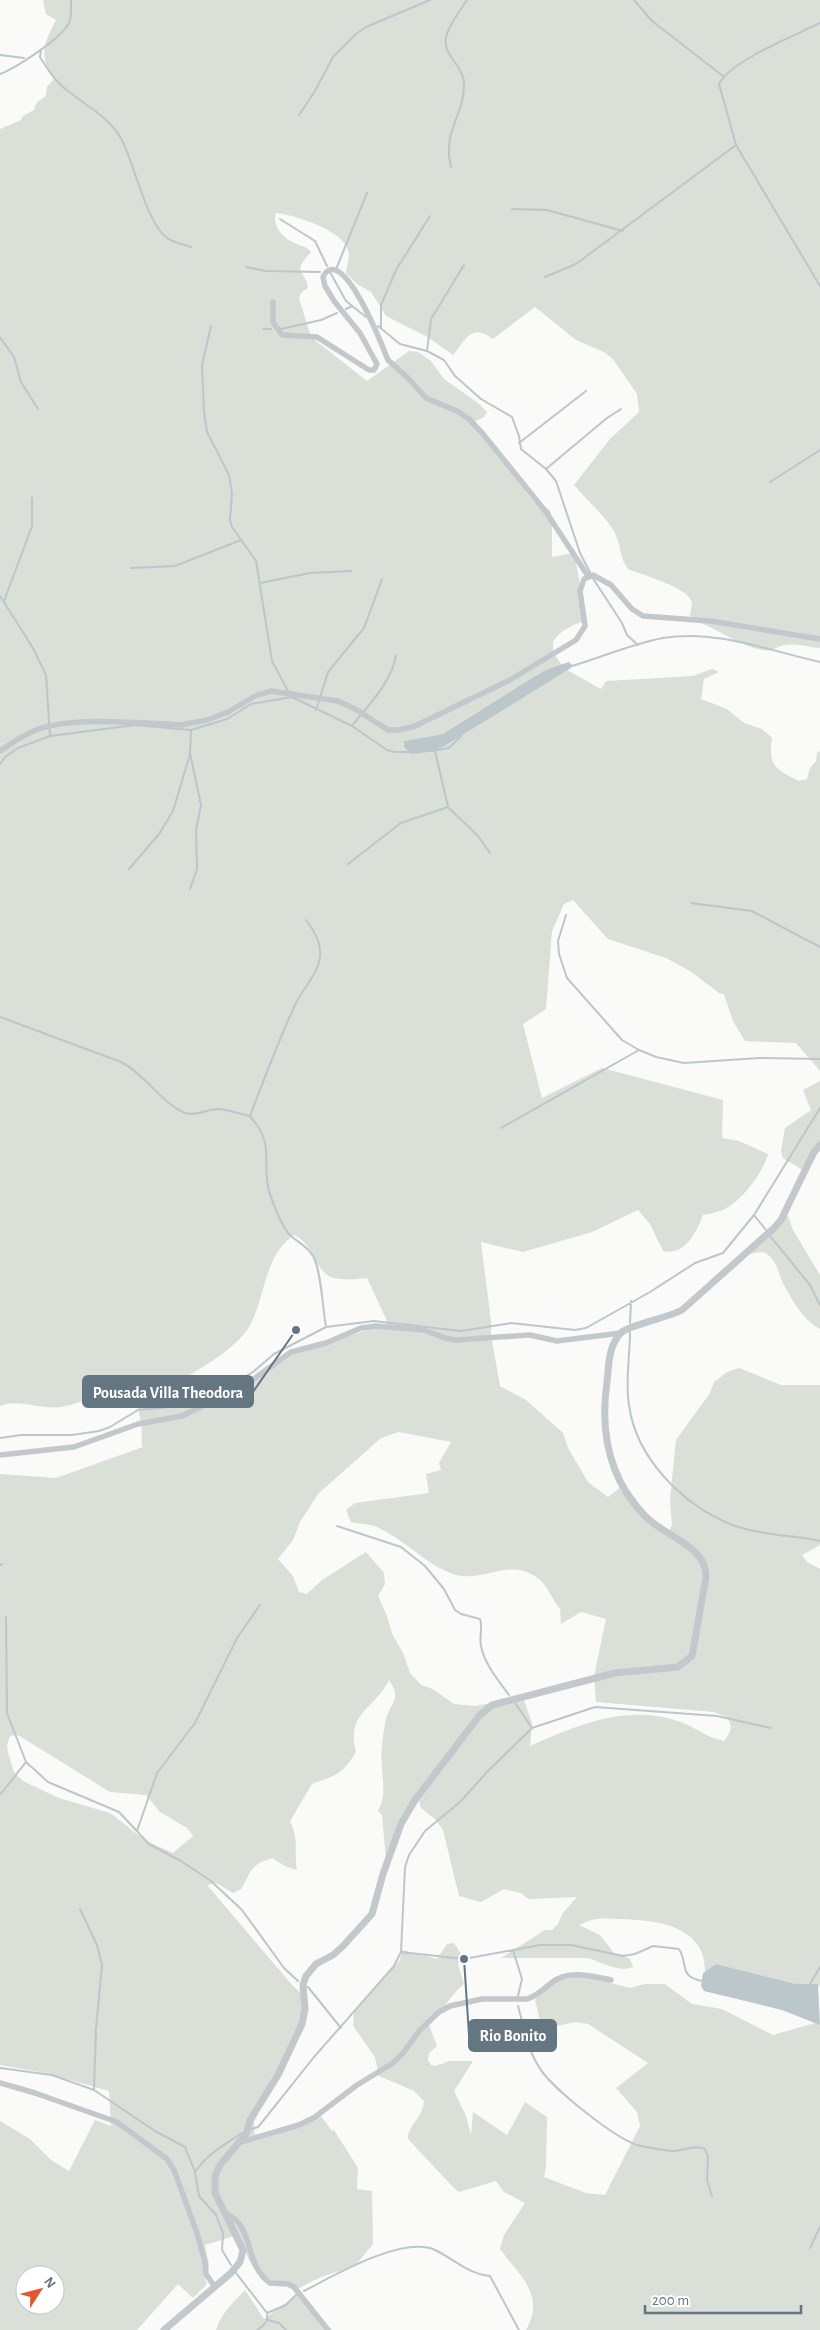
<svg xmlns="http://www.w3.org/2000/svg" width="820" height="2330" viewBox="0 0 820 2330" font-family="'Alegreya Sans',sans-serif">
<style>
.green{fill:#dadfd7;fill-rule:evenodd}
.water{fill:#bbc7cb}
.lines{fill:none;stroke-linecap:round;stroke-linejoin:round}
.stream{stroke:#bbc7cb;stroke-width:2}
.minor{stroke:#c3c8cc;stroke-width:5.5}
.tertiary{stroke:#c3c8cc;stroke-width:7}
.leader{fill:none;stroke:#657683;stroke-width:2}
.callout-dot{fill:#657683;stroke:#fff;stroke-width:2}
.callout{fill:#657683;stroke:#657683;stroke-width:2}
.callout-label{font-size:16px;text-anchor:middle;font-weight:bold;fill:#fff}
</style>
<rect width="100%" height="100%" fill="#fafaf8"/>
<!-- green -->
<path class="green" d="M43 0H820V648C809 647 796 643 785 645 777 646 773 652 763 650 741 647 717 628 695 621L690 615C690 611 692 608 692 604 691 587 641 575 628 569 619 557 621 545 615 533 605 515 587 501 574 485L610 439 639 412 637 394 613 359 604 352 576 340 535 307 493 339C471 323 467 338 453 355L426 336 386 316 371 292 357 284 346 273C346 265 351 258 348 250 342 230 295 215 276 213 271 225 284 240 297 244 303 247 306 246 311 252 291 274 305 268 308 288L301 293 299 298 311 337 367 381 409 351 418 352 431 361 444 379 478 403 487 412 484 417 474 422 532 500 550 510 552 520V557L574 553 587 620C577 623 552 633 553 646 553 653 558 660 562 665L532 678 443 734 405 741 403 744 411 753 430 752 443 747 567 670 601 689 606 681 693 676 712 669 719 672 704 679 701 699 727 709 744 723 762 729 772 738C768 766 775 769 799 781L807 779 810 768 816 761 817 753 820 751V1071L796 1043 745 1041 733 1021 724 994 719 993 690 971 666 958 608 939 573 900 564 904 552 931 546 1009 523 1024 542 1098 602 1068 723 1100 722 1138 739 1141 768 1154C763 1173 741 1202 723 1210 717 1212 710 1214 703 1215 696 1233 685 1256 663 1251L650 1224 638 1210 592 1232 523 1252 481 1242 491 1321V1335L500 1386 526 1400 563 1433 568 1448 588 1482 608 1497 625 1484 647 1515 669 1531 672 1525 670 1499 676 1440 710 1393 714 1382 727 1372 739 1368 781 1385H820V1545L802 1555 807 1562 820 1569V1988L818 1984H796L716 1964 705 1972C706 1926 658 1921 624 1919 605 1919 597 1916 579 1925L600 1935 614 1953 630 1959 633 1967C619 1973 601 1962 587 1958H501L545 1930H552L558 1924 563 1913 577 1897 528 1899 521 1893 504 1889 481 1902 459 1896 443 1830 435 1819 421 1808 419 1801 409 1811 386 1859 382 1815 378 1811C389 1793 379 1768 382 1746 383 1737 384 1725 387 1716 393 1699 401 1698 389 1680 376 1708 345 1713 356 1752 343 1774 335 1776 312 1784L290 1821C299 1839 294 1851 297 1870L287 1867 272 1858C248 1866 253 1870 241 1889L233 1893 216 1883 207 1885 293 1986 301 1993 302 2019 254 2122 255 2137 321 2116 332 2131 334 2130 358 2168 357 2189 372 2191 373 2244 355 2266 321 2277 297 2289C280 2284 262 2279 251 2264 246 2255 243 2244 238 2235L205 2245 209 2265 205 2280 207 2284 193 2298 178 2284 137 2330H0V2121L30 2139 51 2160 69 2171 95 2120 111 2126 109 2091 46 2073 0 2065V1474L56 1478 143 1447C140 1439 143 1432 141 1424 139 1409 134 1391 126 1378 106 1389 84 1404 61 1407 41 1410 18 1398 0 1406V129L21 120 23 116 34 110 37 102 46 96 47 87 54 79C38 54 44 44 56 20L46 14ZM294 1235C312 1242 313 1266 329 1276 335 1281 359 1279 367 1278L388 1323 285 1357 215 1402 192 1403 173 1385C197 1370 234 1351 249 1327 266 1298 263 1256 294 1235ZM399 1432 451 1442 439 1463 441 1470 426 1474 429 1493 355 1503 346 1510 351 1522C359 1524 370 1524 377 1527 404 1539 425 1564 453 1574 482 1584 505 1558 535 1576 547 1583 551 1598 560 1609L561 1624 581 1612 606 1619 594 1676 596 1702 714 1712 727 1717C733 1727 731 1732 724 1741 707 1738 694 1726 678 1721 626 1704 578 1725 530 1746L532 1724 523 1697 475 1706 454 1704 433 1689 421 1685 410 1673 403 1653 392 1634 387 1616 378 1596 385 1584 384 1573 366 1552 322 1580 307 1594 299 1592 293 1576 278 1559 293 1540 300 1522 318 1494 381 1438ZM18 1735 110 1792 146 1795 160 1812 187 1828 193 1836 173 1853 146 1841 110 1813 59 1798 23 1781 14 1772 8 1753 7 1745 10 1736ZM25 2275H55V2305H25Z
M820 1081V1150L806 1172 783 1158 781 1151 785 1128 811 1110 803 1090Z
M786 1211 793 1230 820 1275V1329C803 1320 792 1300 783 1283 778 1273 777 1259 765 1253 760 1251 755 1253 749 1254Z
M454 1943 463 1957 458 1964 464 1984C449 1996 443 2012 429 2025L437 2046 429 2053 428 2060 431 2065 436 2066 449 2061H473L454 2091 466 2116 471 2135 473 2112 507 2135 525 2102 547 2117 546 2167 544 2177 586 2193 605 2195 640 2126 637 2112 616 2088 648 2063 588 2024 576 2022 542 2029 535 2000 558 1976 587 1977 630 1988 645 1984H665L692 2004 722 2009 773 2035 815 2023 820 2025V2330H526C546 2295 520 2276 500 2249L504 2235 525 2203 504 2192 496 2181 459 2192 454 2188 408 2139C407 2126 423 2118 424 2101L414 2091 379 2076 375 2057 353 2026 354 2013 400 1960 402 1950 437 1959 447 1944Z
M245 2290 264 2319 299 2293 332 2330H216C221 2313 233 2303 245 2290Z"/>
<!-- water -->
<path class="water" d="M569 662 572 665 571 668 443 747 430 752 411 754 404 747V741L443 734 532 678 548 669Z
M716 1964 796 1984H818L820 2025 782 2010 704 1991 701 1986 703 1973Z"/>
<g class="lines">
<!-- stream -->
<path class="stream" d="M634 0 652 21 723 76
M820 23C796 35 730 61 719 84L736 145 820 286
M41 50 40 57C47 68 53 79 63 87 83 104 110 117 122 140 134 164 147 223 166 237 173 243 183 244 191 247
M0 55 24 58
M0 74C16 68 62 38 69 23 72 16 71 7 71 0
M299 115 315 91 333 57 356 34 366 27 430 0
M451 167C442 131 464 116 464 85 465 66 442 56 446 37 449 24 460 11 467 0
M512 209 547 210 623 231
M280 219 315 241 327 266
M246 267 266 271 320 272
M337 267 367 193
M330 272 346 301 366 317
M545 277 576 264 736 145
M346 309 352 306
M211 326 202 365 204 412 207 432 229 475 232 493 230 520 232 527 256 561 272 661 289 693
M378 326 400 344 427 351 444 360 455 376 481 399 512 417 519 436 521 449 546 469 556 481 580 553 594 580 622 623 627 635 638 645
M381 328V305L396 270 430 216
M263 329H271
M281 329 321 320 337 313
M0 337 14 357 21 382 38 409
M427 351 431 319 464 265
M519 443 586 391
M546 469 607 418 621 409
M770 482 820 450
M131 568 175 566 241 540
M260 583 310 573 351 571
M0 596 33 648 46 675 50 735
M4 601 32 526V498
M572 666C602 657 632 644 663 638 715 629 770 651 820 662
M316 710 328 672 364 628 382 579
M352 726C369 704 392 682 396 655
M431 751 449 748 461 736
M435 751 448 807 478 836 490 853
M0 764 5 757 18 748 50 736 135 725 191 730 227 719 251 704 292 697 352 726 387 750 395 752H412
M348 864 401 823 448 807
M129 869 159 834 173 811 190 754
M190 889 197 869 196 830 201 805 190 753 191 730
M691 903 752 911 820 947
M566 915 558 941 559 954 567 978 622 1040 639 1050 656 1057 684 1063 759 1058 820 1059
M0 1017 121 1062C145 1074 161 1103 185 1113 197 1117 208 1108 219 1109 229 1110 240 1114 250 1116 276 1146 261 1159 269 1191 272 1201 283 1230 291 1236 299 1243 307 1246 313 1256 321 1269 323 1311 326 1327
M250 1116C264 1079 278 1042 295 1005 302 989 317 976 320 958 322 944 314 930 306 920
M501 1128 639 1050
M754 1215 766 1230
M771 1237 810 1285 820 1305
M630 1323 631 1301
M630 1332C630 1356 625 1381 629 1405 636 1458 682 1504 730 1524 758 1535 791 1535 820 1541
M0 1438 21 1435H72L99 1431 110 1427 138 1410 191 1405 227 1387 253 1372 274 1354 326 1327 374 1321 461 1331 511 1323 575 1330 586 1328 650 1292 695 1263 723 1253 754 1215 820 1108
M337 1526 401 1547 425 1566 444 1589 455 1610 461 1614 480 1619C483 1628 479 1637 481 1646 485 1665 498 1680 509 1695
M0 1565 2 1564
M6 1617 7 1713 26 1762 48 1782 119 1812 149 1844 181 1861 211 1881 242 1910 284 1968 298 1981
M515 1703 532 1728
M0 1795 26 1762
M137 1831 157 1773 195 1723 237 1638 260 1605
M80 1909 97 1945 102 1965 96 2029 94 2090
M513 1950 522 1979 518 1996
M401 1952 464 1959 540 1945H571L623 1956 635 1954 653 1946 679 1949C689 1965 678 1976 702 1981
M810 1984 820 1967
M308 1987 341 2028
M518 2006C524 2027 527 2048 539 2067 550 2087 619 2142 641 2146 651 2148 662 2150 672 2151 682 2151 696 2144 705 2149L708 2157 707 2180 712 2196
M0 2068 52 2075 94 2090 155 2131 185 2147 195 2172 199 2196 216 2215 223 2233 222 2250 231 2265
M249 2130 258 2127 263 2121 314 2057 394 1966 401 1952 405 1867 409 1855 425 1831 460 1802 488 1771 532 1728 595 1707 717 1716 771 1728
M195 2172C207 2154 224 2145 242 2133
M810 2248 820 2227
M236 2273 267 2313C269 2321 264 2326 257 2330
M304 2291C333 2276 403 2235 435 2250 454 2259 468 2274 490 2276L519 2330
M267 2313 286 2305 296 2295
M268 2320 279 2323 286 2330"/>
<!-- minor -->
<path class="minor" d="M273 302V322L282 335 317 337 369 370H374L377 364 360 333 334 301 325 286 323 277C342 240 384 350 388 360L408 378 426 398 457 411 469 419 483 434 546 512 588 576
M0 751C12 743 23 735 36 730 71 716 143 723 181 725L207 720 228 712 255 696 271 691 338 701 357 710 388 730H399L415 726 510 680 576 640 585 626 580 591 584 579 593 575 611 585 632 609 643 616 710 621 820 639
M0 1455 74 1447 138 1424 182 1416 244 1386 291 1352 326 1343 361 1328 376 1326 424 1330 445 1338 456 1340 530 1335 557 1341 621 1333
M0 2083 35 2093 117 2122 167 2159 174 2170 197 2233 205 2262 206 2274 215 2287
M241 2142 299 2125 315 2117 357 2085 393 2063 403 2053 420 2030 439 2012 450 2006 482 1999H527C537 1996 542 1990 550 1984 567 1969 591 1976 611 1980
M226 2214C255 2225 243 2264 270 2283L288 2284 294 2287 328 2330"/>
<!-- tertiary -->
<path class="tertiary" d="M164 2330 231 2273 240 2262 243 2250 215 2193V2176L220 2165 246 2134 250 2120 278 2075 302 2024 305 2009 303 1985 306 1976 316 1964 333 1955 343 1946 372 1914 383 1874 401 1824 415 1800 479 1716 492 1705 615 1673 678 1667 692 1656 706 1577C707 1546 664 1536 645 1516 609 1479 600 1431 607 1382 609 1365 608 1345 622 1332 630 1325 667 1318 682 1310L774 1228 781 1220 814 1152 820 1145"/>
</g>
<!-- callouts -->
<path class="leader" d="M296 1330L253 1392M464 1959L469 2035"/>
<g class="callout-dot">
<circle cx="296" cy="1330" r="5"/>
<circle cx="464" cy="1959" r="5"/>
</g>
<g class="callout">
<rect x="83" y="1376" width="170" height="31" rx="5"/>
<rect x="469" y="2020" width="87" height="31" rx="5"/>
</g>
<g class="callout-label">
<text x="168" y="1398">Pousada Villa Theodora</text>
<text x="513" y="2041">Rio Bonito</text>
</g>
<!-- north arrow -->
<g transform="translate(40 2290) rotate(54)"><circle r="24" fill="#ffffff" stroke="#c1c8cd"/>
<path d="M0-4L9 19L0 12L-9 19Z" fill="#e4572e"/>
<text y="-8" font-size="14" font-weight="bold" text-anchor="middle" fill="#657683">N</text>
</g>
<!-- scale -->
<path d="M645 2305v8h156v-8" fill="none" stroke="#657683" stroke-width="2.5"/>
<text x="652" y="2305" font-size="15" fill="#657683" stroke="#ffffff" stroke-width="4" paint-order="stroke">200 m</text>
</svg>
